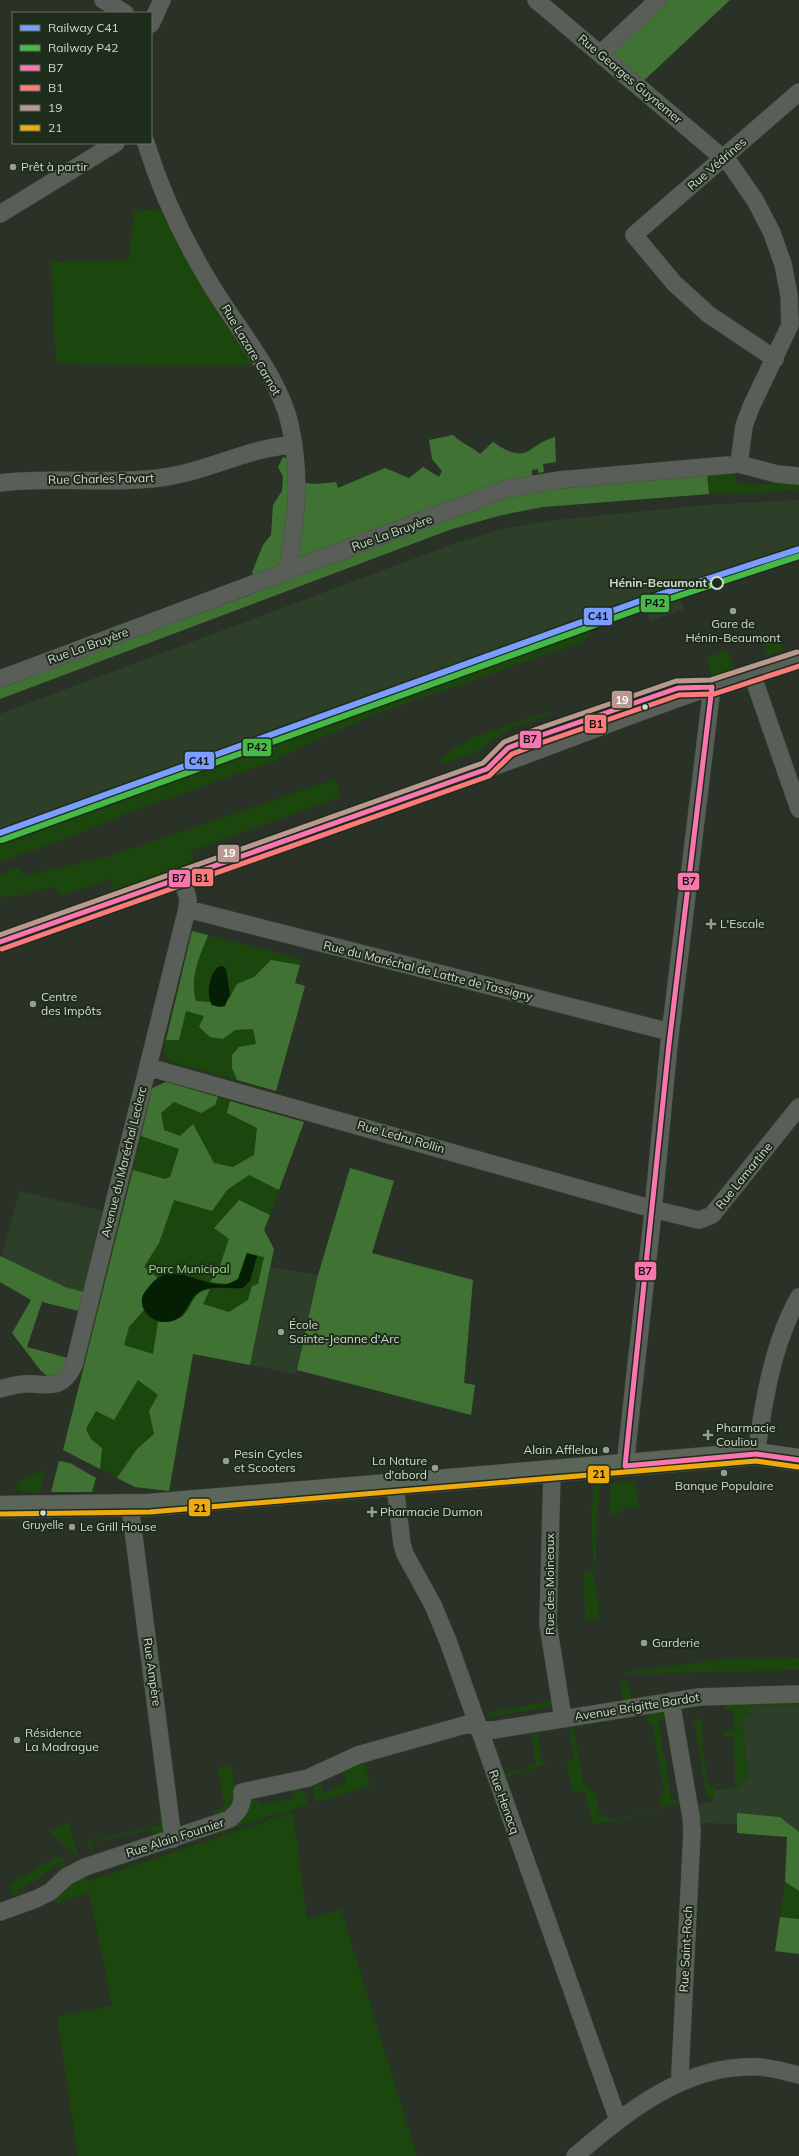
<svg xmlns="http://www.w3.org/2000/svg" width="799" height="2156" viewBox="0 0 799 2156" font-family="Mulish,sans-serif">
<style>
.built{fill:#2d3f29}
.green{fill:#1b460d}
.forest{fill:#407333}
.water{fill:#051f04}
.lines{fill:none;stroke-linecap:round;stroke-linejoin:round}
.minor-casing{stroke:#485047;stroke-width:18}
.major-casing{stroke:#485047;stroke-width:23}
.minor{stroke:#595f58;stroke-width:17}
.major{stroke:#5c655a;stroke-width:22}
.bus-1-casing{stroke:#1e2c1b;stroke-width:8}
.bus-2-casing{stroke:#1e2c1b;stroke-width:8}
.bus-3-casing{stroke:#1e2c1b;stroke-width:8}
.bus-4-casing{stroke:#1e2c1b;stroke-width:8}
.bus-1{stroke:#fa76b0;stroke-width:5}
.bus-2{stroke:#fb7b7d;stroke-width:5}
.bus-3{stroke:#ba9890;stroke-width:5}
.bus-4{stroke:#efaa0e;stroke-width:5}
.rail-1-casing{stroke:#1e2c1b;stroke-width:9}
.rail-2-casing{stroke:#1e2c1b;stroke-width:9}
.rail-1{stroke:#7a9dff;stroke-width:6}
.rail-2{stroke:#46ba46;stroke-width:6}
.poi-dot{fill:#979f95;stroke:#1e2c1b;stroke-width:1.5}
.stop-dot{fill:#1e2c1b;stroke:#d1dacf;stroke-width:2}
.bus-dot{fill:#d1dacf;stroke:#1e2c1b;stroke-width:1.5}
.labels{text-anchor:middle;stroke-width:4;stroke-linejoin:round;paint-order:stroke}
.bus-label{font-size:11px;fill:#d1dacf;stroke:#1e2c1b}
.street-label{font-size:12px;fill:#d1dacf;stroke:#1e2c1b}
.poi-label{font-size:12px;fill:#d1dacf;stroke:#1e2c1b;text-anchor:start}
.stop-label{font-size:12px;font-weight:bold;fill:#d1dacf;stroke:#1e2c1b;text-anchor:end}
.park-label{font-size:12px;fill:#93e07f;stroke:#1e2c1b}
.line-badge{stroke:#1e2c1b;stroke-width:1.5}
.badge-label{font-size:11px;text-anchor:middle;font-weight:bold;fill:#fff}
.pale-badge-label{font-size:11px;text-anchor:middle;font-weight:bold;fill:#111}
</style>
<rect width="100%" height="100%" fill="#2a3228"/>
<!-- built -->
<path class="built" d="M799 500V560L680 598 684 609 650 621 645 608 394 696 0 841V714L456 543 506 528 545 521 705 505Z
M19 1191 103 1211 84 1292 65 1287 2 1257Z
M271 1267 318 1275 296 1374 250 1365Z
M799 1705V1832L780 1817 738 1813 737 1824 701 1823 696 1805 713 1801 714 1790 736 1789 748 1775 742 1717 749 1706Z"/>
<!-- green -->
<path class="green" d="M171 208 263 366 56 364 51 262 129 260 134 211Z
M724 472 735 474 738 484 754 485 799 481V489L760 493 709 494 707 474Z
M590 627V636L582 642 376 714 303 746 277 760 130 812 69 838 0 862V841L394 696Z
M770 635 781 642 784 650 768 655 762 639Z
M728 650 735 668 712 676 706 658Z
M550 711 552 714 506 730 475 753 444 764 441 757 471 738Z
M335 779 341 797 191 851 195 865 115 893 110 879 62 895 52 887 17 896 0 897V876L17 867 25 876 110 856Z
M192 931 301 959 295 983 305 986 276 1091 169 1061 163 1050Z
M166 1082 304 1122 264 1230 274 1249 250 1365 193 1354 169 1491 135 1487 63 1450 152 1088Z
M42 1470 44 1472 40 1492H24L16 1488 18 1482Z
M635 1481 639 1506 623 1509 619 1513 609 1514 611 1483Z
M601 1485 597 1510 596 1561 593 1562 591 1501H593V1486Z
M584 1571H593L600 1618 585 1619Z
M799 1658V1670L627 1674V1672L723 1659Z
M620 1681H628L632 1701 624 1702Z
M799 1700V1705L749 1706 750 1716 742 1717 748 1778 736 1789 726 1790V1788H735L734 1736H724V1731L734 1730 733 1710 724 1711 726 1705Z
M553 1701 554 1706 488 1717 487 1713Z
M658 1709 665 1712 668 1719 658 1721 672 1801 682 1800V1803L660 1807 659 1801 664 1794 652 1722 648 1723 647 1713Z
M694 1719H702V1745L708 1787 714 1786 715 1797 707 1798Z
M582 1724 584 1728 580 1729 573 1726 584 1785 595 1793 599 1813 609 1819 680 1808 593 1824 584 1791 574 1793 566 1762 574 1759 569 1727 559 1728V1727Z
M545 1728 546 1731 537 1732 542 1763 552 1762 504 1778 502 1774 506 1773 527 1769V1766L536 1765 531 1733 522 1735V1731Z
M365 1761 370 1786 316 1802 313 1789 316 1784 320 1783 324 1794 347 1782 341 1770Z
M229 1765 232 1768 236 1800 231 1811 219 1816 215 1814 214 1810 224 1808 218 1767Z
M292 1787 304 1792 308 1804 184 1844 182 1843 257 1795 259 1805 293 1798Z
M293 1812 307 1919 341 1909 417 2156H78L57 2017 112 2005 89 1892 57 1903 54 1895 74 1879 174 1846 86 1877 88 1881Z
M158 1815 162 1817 165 1832 154 1839 152 1829 91 1843 93 1852 89 1848 88 1831 91 1841 160 1825Z
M68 1822 79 1860C69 1845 59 1845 51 1831Z
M56 1857H61L65 1861V1865L61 1872 60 1862 37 1879 16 1891 18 1898H15L11 1889V1884Z
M785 1882 799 1891V1919L780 1917Z"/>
<!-- forest -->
<path class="forest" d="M658 0H730L638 86 613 65 612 42Z
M453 435C462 444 471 446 480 454L493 442C529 467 526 445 555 437L556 462 543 464 544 472 538 473V469L532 470V476L707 474 709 494 543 507 502 515 452 529 0 699V687L260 591 252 572 263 545 271 535 273 505 282 491 283 476 278 467 283 457 288 459 294 482 317 484 336 482 338 488 385 468 409 478 423 467 439 477 442 471 432 459 429 440Z
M192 931 208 935C200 956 189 978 196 1001L210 1002 212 1005 229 999 237 984 254 977 271 960 300 965 295 983 305 986 276 1091 237 1080 232 1068V1055L239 1047 256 1044 253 1029 235 1030 223 1039 210 1037 199 1027 204 1016 186 1011 179 1040H166Z
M166 1082 218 1097 215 1105 201 1113 174 1102 161 1113 164 1130 180 1136 193 1124 214 1163 233 1167 254 1155 257 1128 227 1113 230 1101 304 1122 279 1190 249 1175 227 1190 212 1211 174 1200 159 1243 144 1267 158 1278C148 1288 142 1295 144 1310L129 1327 124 1345 153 1354 158 1322C166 1322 173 1322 180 1318 193 1310 189 1292 210 1289L203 1304 229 1312 248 1300 252 1286 258 1284 264 1257 247 1253 238 1279 227 1284 210 1282 218 1271 229 1239 214 1228 239 1200 270 1215 264 1230 274 1249 250 1365 193 1354 169 1491 135 1487 117 1478 137 1449 154 1434 149 1411 158 1395 138 1380 114 1420 96 1411 86 1429 91 1439 102 1448 100 1469 63 1450 133 1170 165 1179 170 1177 179 1149 141 1136 152 1088Z
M350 1168 394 1181 372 1253 473 1280 464 1383 475 1385 471 1415 297 1370 318 1275Z
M0 1256 65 1287 84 1292 79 1311 42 1302 27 1347 68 1358 65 1368 51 1379 41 1371 12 1333 31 1300 0 1282Z
M59 1461 70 1463 96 1478 92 1492H51Z
M737 1813 780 1817 799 1832V1891L785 1882 787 1837 737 1833Z
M780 1917 799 1919V1954L775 1951Z"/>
<!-- water -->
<path class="water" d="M223 966 226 969 230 994 225 1006 219 1007 212 1005C206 995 209 975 218 967Z
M247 1253 257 1256 250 1281 243 1288C231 1289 215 1286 204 1290 186 1295 191 1319 167 1322 154 1323 140 1313 142 1298 143 1293 149 1287 152 1283 178 1256 212 1299 238 1279Z"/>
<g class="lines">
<defs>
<path id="minor" d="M103 0 125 13
M536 0 730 164 755 200 772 233 783 264 789 295 790 325 751 407 744 426 739 464
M151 24 162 0
M600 54 658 0
M146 143C161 192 183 239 210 283 235 326 280 377 290 425 302 479 296 519 287 572
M0 214 116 143
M775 359 708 314 674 283 634 235 799 92
M0 483C53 476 105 485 158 478 193 474 224 460 257 451 269 448 281 446 293 444
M752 674 799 809
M0 679 506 489 559 480 739 464 777 474 799 476
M187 909 670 1032
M0 942 523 756C614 722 705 686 799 659
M148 1067 653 1209 694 1219 700 1220 712 1215 799 1107
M0 1389C10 1386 23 1383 34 1384 54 1386 64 1386 74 1365L187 909 188 899 182 878
M756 1454C764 1401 772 1345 799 1297
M625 1466 652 1221 669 1044 712 687
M552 1472 548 1624 563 1718
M395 1485 402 1544 405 1554 433 1605 448 1641 618 2120
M130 1506 173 1839
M671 1701 691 1817 692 1832 680 2074 681 2081
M0 1912 36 1899 50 1892 66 1877 85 1867 230 1819C239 1811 244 1804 242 1792L308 1778 358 1755 468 1724 486 1730H494L699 1697 799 1694
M575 2156C628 2111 686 2063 760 2067 773 2068 786 2072 799 2075"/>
<path id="major" d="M0 1507 149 1505 756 1454 799 1460"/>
</defs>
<!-- minor casing -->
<use href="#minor" class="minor-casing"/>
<!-- major casing -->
<use href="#major" class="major-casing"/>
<!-- minor -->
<use href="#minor" class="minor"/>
<!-- major -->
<use href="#major" class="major"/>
<defs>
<path id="bus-1" d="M0 942 487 769 508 748 539 736 678 688 712 687
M625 1466 669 1044 712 687
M625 1466 756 1454 799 1460"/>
<path id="bus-2" d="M2 949 489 776 512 754 541 743 679 695 714 694 799 666"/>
<path id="bus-3" d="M0 935 483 763 504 742 537 729 676 681 711 680 797 652"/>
<path id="bus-4" d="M0 1514 150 1512 756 1461 798 1467"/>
</defs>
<!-- bus-1 casing -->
<use href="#bus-1" class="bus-1-casing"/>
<!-- bus-2 casing -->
<use href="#bus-2" class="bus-2-casing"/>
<!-- bus-3 casing -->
<use href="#bus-3" class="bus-3-casing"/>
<!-- bus-4 casing -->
<use href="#bus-4" class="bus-4-casing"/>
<!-- bus-1 -->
<use href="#bus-1" class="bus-1"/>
<!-- bus-2 -->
<use href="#bus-2" class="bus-2"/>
<!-- bus-3 -->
<use href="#bus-3" class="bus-3"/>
<!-- bus-4 -->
<use href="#bus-4" class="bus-4"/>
<defs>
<path id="rail-1" d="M0 833 637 602 799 549"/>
<path id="rail-2" d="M2 840 639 609 799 556"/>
</defs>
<!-- rail-1 casing -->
<use href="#rail-1" class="rail-1-casing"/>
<!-- rail-2 casing -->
<use href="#rail-2" class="rail-2-casing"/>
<!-- rail-1 -->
<use href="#rail-1" class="rail-1"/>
<!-- rail-2 -->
<use href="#rail-2" class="rail-2"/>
</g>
<!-- markers -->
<g class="poi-dot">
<circle cx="13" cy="167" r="4"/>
<circle cx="733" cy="611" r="4"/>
<path d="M709 918h4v4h4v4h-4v4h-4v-4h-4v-4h4z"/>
<circle cx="33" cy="1004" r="4"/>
<circle cx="281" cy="1332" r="4"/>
<path d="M706 1429h4v4h4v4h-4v4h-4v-4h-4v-4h4z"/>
<circle cx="606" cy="1450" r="4"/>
<circle cx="226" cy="1461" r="4"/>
<circle cx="435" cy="1468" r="4"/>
<circle cx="724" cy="1473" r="4"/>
<path d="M370 1506h4v4h4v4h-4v4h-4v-4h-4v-4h4z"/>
<circle cx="72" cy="1527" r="4"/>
<circle cx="644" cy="1643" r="4"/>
<circle cx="17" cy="1740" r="4"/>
</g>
<circle class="stop-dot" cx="717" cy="583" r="6"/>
<g class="bus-dot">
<circle cx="645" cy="707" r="3.5"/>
<circle cx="43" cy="1513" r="3.5"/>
</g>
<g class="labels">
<!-- bus labels -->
<g class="bus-label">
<text x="43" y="1529">Gruyelle</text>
</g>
<!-- street labels -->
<g class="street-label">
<text transform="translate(630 79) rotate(40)" y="4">Rue Georges Guynemer</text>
<text transform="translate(717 164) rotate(-41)" y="4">Rue Védrines</text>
<text transform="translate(251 350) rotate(59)" y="4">Rue Lazare Carnot</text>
<text transform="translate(101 479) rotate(-1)" y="4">Rue Charles Favart</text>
<text transform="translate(392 533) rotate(-20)" y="4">Rue La Bruyère</text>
<text transform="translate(88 646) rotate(-20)" y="4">Rue La Bruyère</text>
<text transform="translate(428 971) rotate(14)" y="4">Rue du Maréchal de Lattre de Tassigny</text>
<text transform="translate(401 1137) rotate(16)" y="4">Rue Ledru Rollin</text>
<text transform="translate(124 1162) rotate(-76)" y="4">Avenue du Maréchal Leclerc</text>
<text transform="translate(744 1176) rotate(-51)" y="4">Rue Lamartine</text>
<text transform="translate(550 1584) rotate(-90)" y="4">Rue des Moineaux</text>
<text transform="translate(152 1672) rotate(82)" y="4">Rue Ampère</text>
<text transform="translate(637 1707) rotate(-9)" y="4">Avenue Brigitte Bardot</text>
<text transform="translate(504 1802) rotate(70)" y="4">Rue Henocq</text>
<text transform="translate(175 1838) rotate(-18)" y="4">Rue Alain Fournier</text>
<text transform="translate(686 1949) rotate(-87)" y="4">Rue Saint-Roch</text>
</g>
<!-- poi labels -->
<g class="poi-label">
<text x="21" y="171">Prêt à partir</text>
<text x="733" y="628" text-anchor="middle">Gare de<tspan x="733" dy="14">Hénin-Beaumont</tspan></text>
<text x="720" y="928">L'Escale</text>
<text x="41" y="1001">Centre<tspan x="41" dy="14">des Impôts</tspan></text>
<text x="289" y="1329">École<tspan x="289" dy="14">Sainte-Jeanne d'Arc</tspan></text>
<text x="716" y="1432">Pharmacie<tspan x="716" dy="14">Couliou</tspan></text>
<text x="598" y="1454" text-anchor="end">Alain Afflelou</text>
<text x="234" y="1458">Pesin Cycles<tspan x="234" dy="14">et Scooters</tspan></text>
<text x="427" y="1465" text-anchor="end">La Nature<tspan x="427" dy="14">d'abord</tspan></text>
<text x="724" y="1490" text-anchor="middle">Banque Populaire</text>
<text x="380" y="1516">Pharmacie Dumon</text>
<text x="80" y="1531">Le Grill House</text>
<text x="652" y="1647">Garderie</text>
<text x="25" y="1737">Résidence<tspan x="25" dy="14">La Madrague</tspan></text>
</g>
<!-- stop labels -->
<g class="stop-label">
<text x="707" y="587">Hénin-Beaumont</text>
</g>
<!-- park labels -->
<g class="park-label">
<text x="189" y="1273">Parc Municipal</text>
</g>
</g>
<g class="line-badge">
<rect x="640" y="594" width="30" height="19" rx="4" fill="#46ba46"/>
<rect x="583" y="607" width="30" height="19" rx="4" fill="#7a9dff"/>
<rect x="611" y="690" width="22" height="19" rx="4" fill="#ba9890"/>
<rect x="584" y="714" width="23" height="20" rx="4" fill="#fb7b7d"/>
<rect x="519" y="730" width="23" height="19" rx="4" fill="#fa76b0"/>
<rect x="242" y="738" width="30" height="19" rx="4" fill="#46ba46"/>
<rect x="184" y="751" width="31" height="19" rx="4" fill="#7a9dff"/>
<rect x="217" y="844" width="23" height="19" rx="4" fill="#ba9890"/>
<rect x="191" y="868" width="23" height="19" rx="4" fill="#fb7b7d"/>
<rect x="168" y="869" width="23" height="19" rx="4" fill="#fa76b0"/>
<rect x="677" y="872" width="23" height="19" rx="4" fill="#fa76b0"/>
<rect x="634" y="1261" width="23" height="20" rx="4" fill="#fa76b0"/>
<rect x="587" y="1465" width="23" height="19" rx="4" fill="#efaa0e"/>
<rect x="188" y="1498" width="23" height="19" rx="4" fill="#efaa0e"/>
</g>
<g class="badge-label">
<text x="622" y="704">19</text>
<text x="229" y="857">19</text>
</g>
<g class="pale-badge-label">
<text x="655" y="607">P42</text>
<text x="598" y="620">C41</text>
<text x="596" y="728">B1</text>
<text x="530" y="743">B7</text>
<text x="257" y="751">P42</text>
<text x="199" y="765">C41</text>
<text x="202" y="882">B1</text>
<text x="179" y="882">B7</text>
<text x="689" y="885">B7</text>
<text x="645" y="1275">B7</text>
<text x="599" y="1478">21</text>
<text x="200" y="1512">21</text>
</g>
<!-- legend -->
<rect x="12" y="12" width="140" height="132" fill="#1e2c1b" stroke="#667263"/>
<rect x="20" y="25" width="20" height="6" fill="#7a9dff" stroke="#667263"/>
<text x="48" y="32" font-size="12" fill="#d1dacf">Railway C41</text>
<rect x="20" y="45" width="20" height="6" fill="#46ba46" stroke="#667263"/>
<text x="48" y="52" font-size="12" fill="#d1dacf">Railway P42</text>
<rect x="20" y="65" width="20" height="6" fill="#fa76b0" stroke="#667263"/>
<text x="48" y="72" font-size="12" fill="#d1dacf">B7</text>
<rect x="20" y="85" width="20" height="6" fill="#fb7b7d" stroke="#667263"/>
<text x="48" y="92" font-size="12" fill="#d1dacf">B1</text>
<rect x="20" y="105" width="20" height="6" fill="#ba9890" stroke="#667263"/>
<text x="48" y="112" font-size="12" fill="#d1dacf">19</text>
<rect x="20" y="125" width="20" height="6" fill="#efaa0e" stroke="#667263"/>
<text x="48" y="132" font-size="12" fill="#d1dacf">21</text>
</svg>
